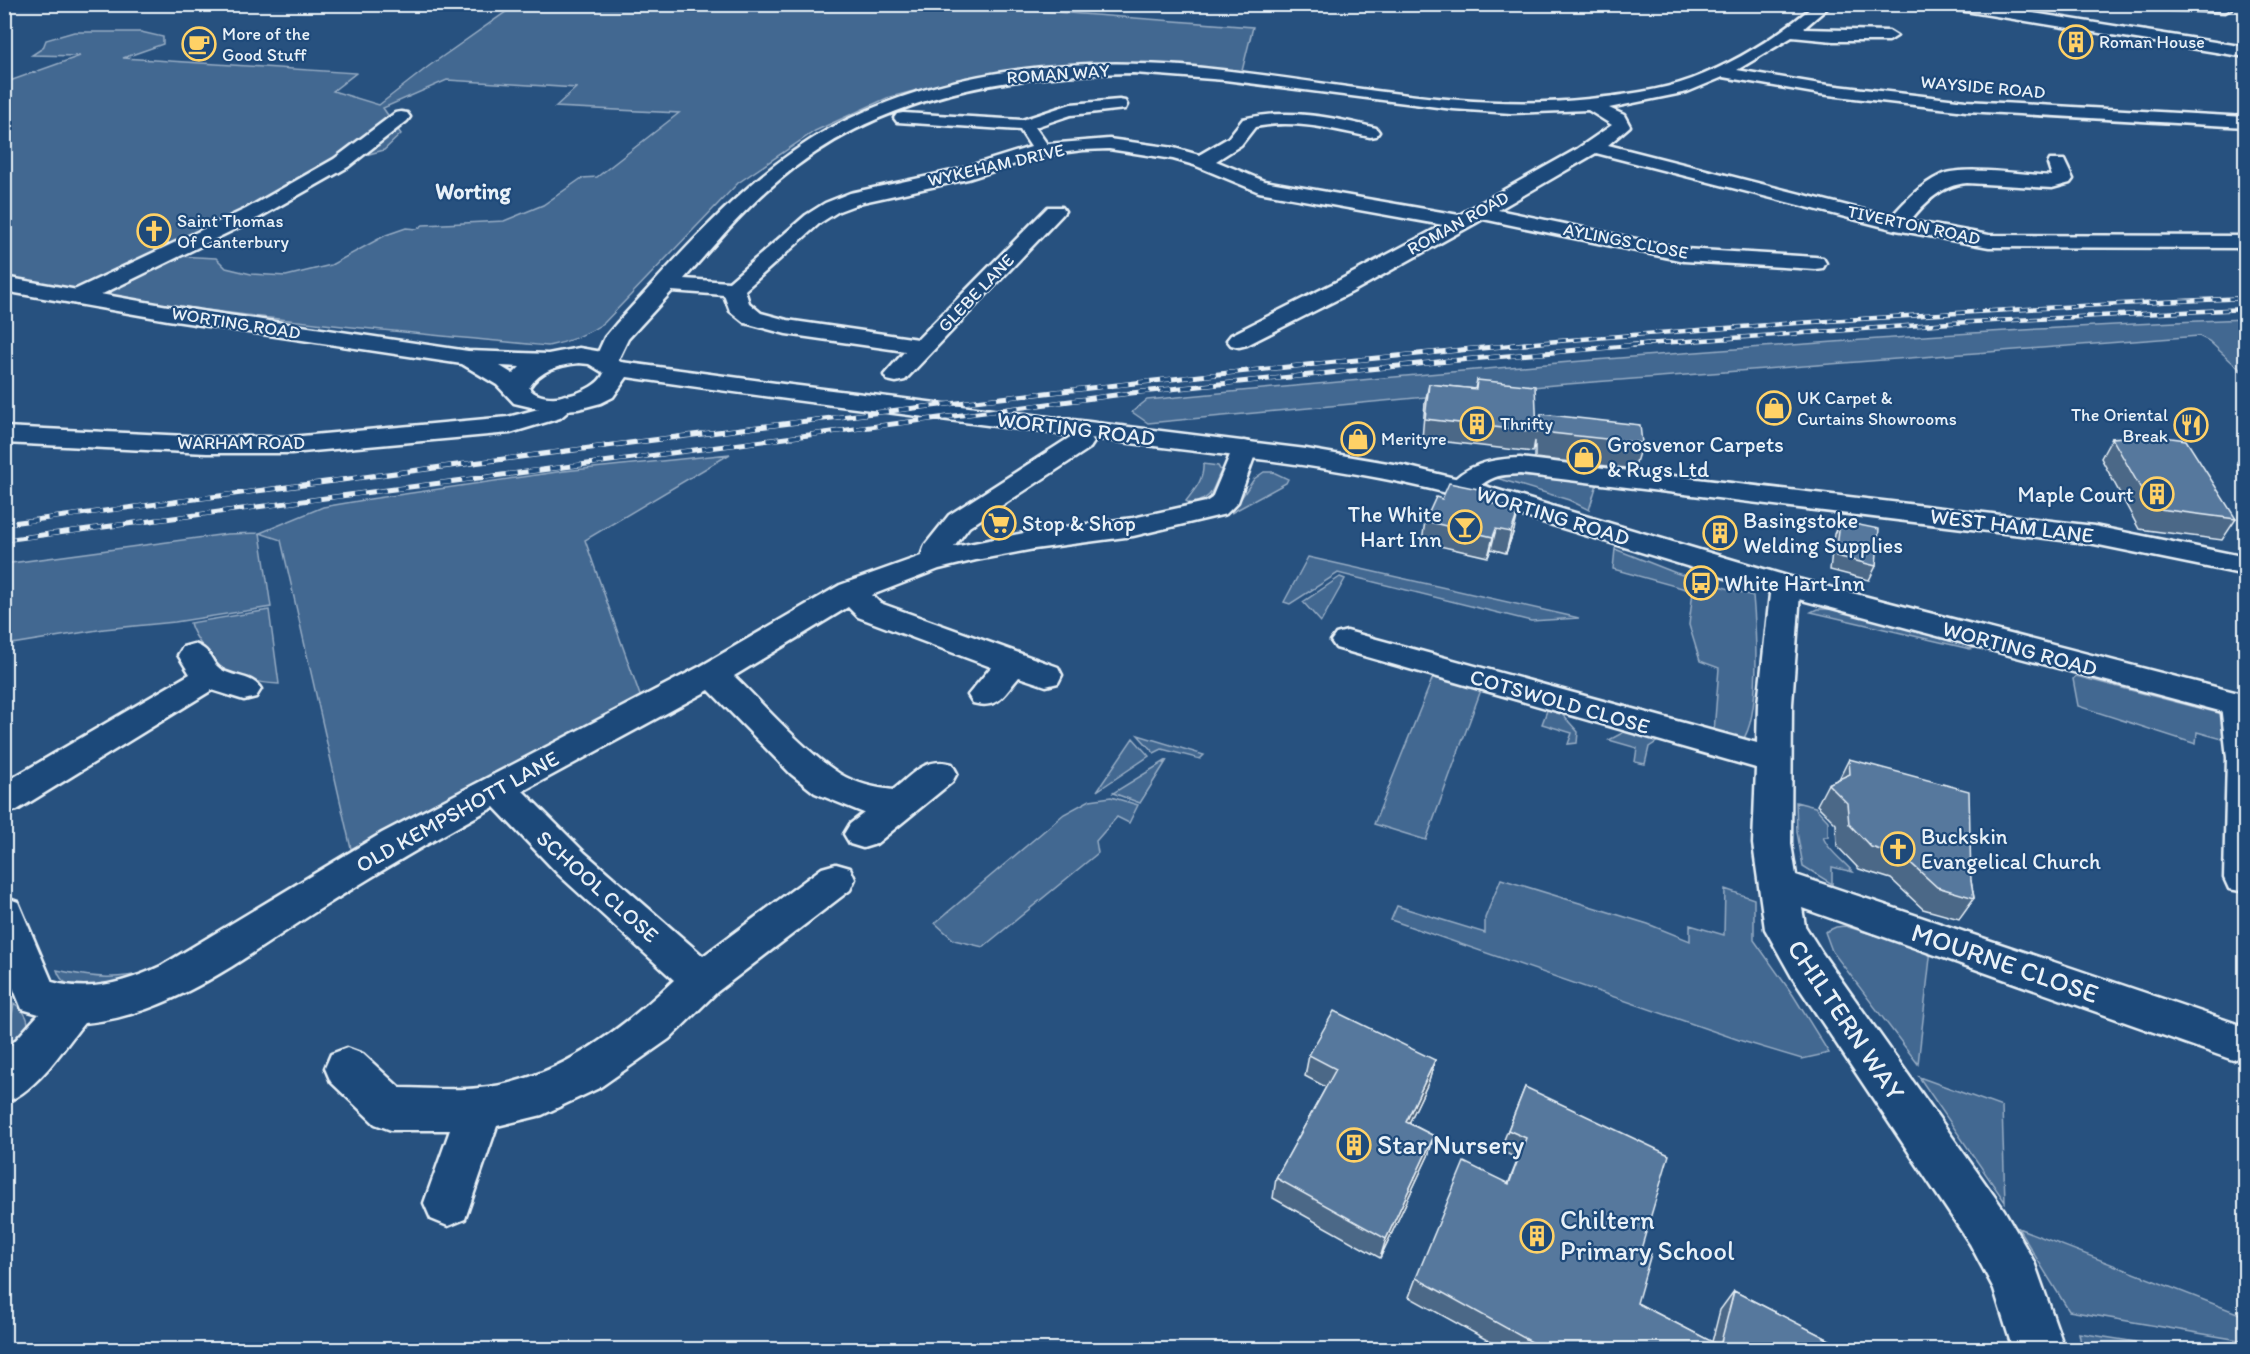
<svg xmlns="http://www.w3.org/2000/svg" width="2250" height="1354" viewBox="0 0 2250 1354" font-family="Itim,sans-serif">
<style>
.green{fill:#436891;stroke:#96acc4;stroke-width:1.5;fill-rule:evenodd}
.lines{fill:none;stroke-linecap:round;stroke-linejoin:round}
.minor-casing{stroke:#e8f1f8;stroke-width:5}
.major-casing{stroke:#e8f1f8;stroke-width:5}
.minor{fill:#1f4a7a;fill-rule:evenodd}
.major{fill:#1f4a7a;fill-rule:evenodd}
.rail-far1-casing{stroke:#e8f1f8;stroke-width:4.5}
.rail-casing{stroke:#e8f1f8;stroke-width:5}
.rail-far1{stroke:#1f4a7a;stroke-width:3;stroke-dasharray:8;stroke-linecap:butt}
.rail{stroke:#1f4a7a;stroke-width:4;stroke-dasharray:11;stroke-linecap:butt}
.wall{fill:#4b6787;stroke:#e8f1f8;stroke-width:1.5}
.shaded-wall{fill:#3d546e;stroke:#e8f1f8;stroke-width:1.5}
.building{fill:#57789d;stroke:#e8f1f8;stroke-width:1.5}
.labels{text-anchor:middle;stroke-width:4.5;stroke-linejoin:round;paint-order:stroke}
.far-poi-label{font-size:18px;fill:#e8f1f8;stroke:#1f4a7a;text-anchor:start}
.far-street-label{font-size:18px;fill:#e8f1f8;stroke:#1f4a7a}
.far-quarter-label{font-size:22px;font-weight:bold;fill:#e8f1f8;stroke:#1f4a7a}
.street-label{font-size:22px;fill:#e8f1f8;stroke:#1f4a7a}
.poi-label{font-size:22px;fill:#e8f1f8;stroke:#1f4a7a;text-anchor:start}
.near-street-label{font-size:27px;fill:#e8f1f8;stroke:#1f4a7a}
.near-poi-label{font-size:27px;fill:#e8f1f8;stroke:#1f4a7a;text-anchor:start}
</style>
<rect width="100%" height="100%" fill="#27517f"/>
<filter id="ink" filterUnits="userSpaceOnUse"><feTurbulence type="fractalNoise" baseFrequency=".0167" numOctaves="2"/><feDisplacementMap in="SourceGraphic" scale="12" xChannelSelector="R" yChannelSelector="G"/><feConvolveMatrix kernelMatrix="1 2 1 2 8 2 1 2 1" color-interpolation-filters="sRGB"/></filter>
<g filter="url(#ink)">
<!-- green -->
<path class="green" d="M517 4H950L1253 27 1242 71 1090 66 967 77 887 98 815 131 738 183 604 323C586 335 569 342 548 346 365 328 184 314 5 276L4 83 80 56 32 55 43 48 46 40 74 32H141L163 37V44L123 58 356 73 333 91 379 105 429 66ZM447 80 576 88 555 107 679 113 597 177 582 178 543 205 504 221 423 225 417 229 406 228 386 235 331 265 286 276 251 274 226 268 216 258 176 256 358 157 384 150 401 134 383 108Z
M2245 319V374L2209 341 2199 336 1554 385 1148 423 1132 412 1147 400C1513 365 1879 334 2245 319Z
M730 454 585 540 642 701 351 849 281 540 260 533 271 607 175 622 104 629 5 645 4 564 227 534 260 533 323 507 370 499 564 471Z
M1203 464 1218 466 1221 471C1211 491 1215 497 1191 504L1186 501C1195 489 1204 480 1203 464Z
M1264 472H1273L1288 479 1286 483 1231 513 1254 479Z
M1501 474 1597 484 1589 510 1569 500 1493 477Z
M1615 549 1676 573 1753 596C1756 629 1761 717 1742 741L1714 732 1719 668 1700 661 1689 625 1693 591 1613 569Z
M1308 557 1579 618 1531 621 1338 573 1290 604 1284 602Z
M1340 577 1345 579 1321 622 1303 602Z
M1817 609H1836L1975 648 1970 649 1811 612Z
M269 610 279 684C263 683 242 680 227 672 215 666 193 636 190 623Z
M2076 676 2226 715 2233 742 2197 732 2196 744 2078 706 2073 679Z
M1433 677 1481 690 1426 840 1374 824Z
M1548 708 1560 712 1578 732 1577 743 1568 744 1572 733 1542 724Z
M1626 731 1661 739 1649 747 1645 764 1635 762 1637 748 1609 740Z
M1138 735 1204 755 1200 759 1162 749 1154 753Z
M1133 738 1149 756 1097 791Z
M1167 760 1140 803 1113 793Z
M1111 797 1138 805 1129 823 1117 817 1096 841 1098 853 983 947 954 940 935 923 1064 814 1090 800Z
M1796 802 1815 807 1828 821V837H1823C1828 850 1843 861 1853 872L1832 867V884L1803 866 1797 832Z
M1501 879 1648 924 1690 941V925L1724 935 1725 889 1754 899V940L1793 995 1829 1053 1802 1059 1742 1041 1391 920 1397 906 1485 933V918Z
M1845 926 1881 937 1889 935 1931 949 1918 1064 1832 951 1825 932 1836 927Z
M57 970C97 979 117 980 158 970 133 978 68 1007 57 970Z
M14 1003C41 1024 24 1037 5 1054Z
M1919 1077 2002 1107 2005 1202Z
M2018 1228 2245 1316V1341L2069 1311Z
M2079 1333 2181 1349H2082Z"/>
<g class="lines">
<defs>
<path id="minor" d="M1816 4H1832L1803 29 1889 31 1897 36 1889 41H1833L1792 37 1737 70 1820 84 1966 101 2246 117V127L1966 111 1820 94 1723 77 1687 92 1609 108 1624 115 1630 126 1608 145 1891 217C1906 200 1920 185 1941 175 1962 165 2026 175 2052 176L2048 164 2050 160H2064L2073 179 2070 183 2052 188 1967 183C1942 185 1925 202 1910 221L1989 235 2246 236V248L1989 247 1896 230 1596 153 1498 210 1684 249 1815 257 1823 258 1826 263 1823 268 1815 269 1684 261 1483 219 1352 292 1247 345 1239 347 1231 345 1227 340 1231 335 1336 282 1443 225 1259 192 1194 165 1173 159 1109 149 1083 150 1044 155 968 179 863 202 839 211 820 223 745 290 749 303 761 313 787 320 918 339 1048 207H1062L1065 211 1062 215 905 380 896 382 887 380 884 375 905 351 786 334 745 323 730 311 724 295 672 291 628 339 615 366 606 368 597 366 594 361 605 337 616 324C680 255 746 175 829 129 936 71 1062 57 1182 66 1317 77 1453 114 1589 99 1624 95 1659 91 1692 79 1737 62 1779 35 1816 4ZM1134 73 1225 80 1453 109 1511 113 1588 110 1612 125 1577 149 1459 215 1264 181 1216 161 1241 145 1255 127C1294 119 1332 129 1370 137L1376 136 1379 132 1376 128C1332 117 1288 108 1243 119L1228 138 1199 155 1174 148 1109 139 1047 144 1035 127 1071 115 1125 109 1127 105 1125 101 1119 100 1071 104 1022 120 903 113 897 114 894 118 897 122 1020 130 1031 147 957 170 850 193 825 203 806 215 729 282 684 279C714 245 744 209 779 180 879 95 1007 74 1134 73Z
M1940 4H1977L2246 47V57L1947 8Z
M2228 4 2232 8 2225 12 2157 9 2150 5Z
M401 112 407 113 410 117 407 121 348 167 260 217 86 302 78 304 70 302 67 297 70 292 246 209 334 159 395 113Z
M565 395 574 398 578 403 560 418 510 433 291 453H207L4 443V427L207 437H291L508 417 542 408 556 398Z
M1081 434 1090 436 1094 442 1090 448 969 527 954 547 1034 531 1133 518 1206 502 1212 498 1235 443 1244 441 1253 443 1257 449 1238 502 1226 514 1133 536 1034 549 976 560 939 569 872 595 880 603 1058 667 1062 675 1058 683 1046 686 1019 677C1004 694 999 710 973 703L968 695 991 667 858 617 848 607 734 676C765 706 805 752 840 774 855 783 875 788 893 790 912 775 926 756 952 764L957 773 952 782 876 844 863 848 850 844 844 834 850 824 864 813 815 793 791 774 709 690 523 791 585 853 703 956 822 868 836 864 850 868 855 879 850 890 717 992 669 1039 599 1088 542 1115 497 1126 465 1219 448 1226 431 1219 424 1203 450 1130H391L375 1124 331 1082 325 1068 331 1054 347 1048 363 1054 400 1088C426 1088 453 1091 479 1088 554 1082 621 1030 674 980L558 874 494 807C434 839 377 873 320 909 245 956 174 1015 84 1023 61 1051 38 1090 4 1103V1053L39 1014 22 1009 4 966V897L18 902 52 982C90 993 127 982 161 966L382 833 701 666 840 585 921 556 925 545 949 515 1072 436Z
M1520 458 2094 526 2246 557V575L2094 544 1520 474C1510 475 1500 474 1491 479 1474 487 1473 499 1451 494L1447 488C1464 464 1493 459 1520 458Z
M1783 576 1794 578 1800 593 1792 704 1791 844 1796 875 2246 1027V1055L2233 1060 1802 908 1805 926 1822 953 2004 1210 2034 1262 2065 1350H2013L1994 1289 1970 1244 1792 977 1765 929 1753 844 1756 768 1336 648 1331 641 1336 634 1347 631 1757 743 1758 704 1770 594 1767 590 1772 578Z
M194 644C213 650 209 662 222 670 236 678 252 675 261 689L256 697 244 700 212 690 17 810 4 813V783L190 674 178 655 183 647Z
M2238 693 2246 696V892L2229 889 2224 878 2227 758 2221 705 2226 697Z"/>
<path id="major" d="M4 277 168 306 468 351 548 354 579 348 602 352 621 362 783 384 1306 449 1405 466 1471 482 1794 578 2246 695V718L1772 592 1451 494C1338 465 1222 455 1107 440 947 420 787 400 627 377L613 397 601 403 578 409 548 411 514 403 497 385 462 364 168 320 4 291ZM579 363 589 364 604 373C596 394 542 407 529 388 540 370 559 365 579 363ZM500 366 520 367 513 374Z"/>
</defs>
<!-- minor casing -->
<use href="#minor" class="minor-casing"/>
<!-- major casing -->
<use href="#major" class="major-casing"/>
<!-- minor -->
<use href="#minor" class="minor"/>
<!-- major -->
<use href="#major" class="major"/>
<defs>
<path id="rail-far1" d="M1510 345C1755 324 2000 309 2246 298
M1630 345 1950 323 2246 309"/>
<path id="rail" d="M4 524C511 458 1018 389 1527 344
M4 540 1131 393 1448 361 1648 344"/>
</defs>
<!-- rail-far1 casing -->
<use href="#rail-far1" class="rail-far1-casing"/>
<!-- rail casing -->
<use href="#rail" class="rail-casing"/>
<!-- rail-far1 -->
<use href="#rail-far1" class="rail-far1"/>
<!-- rail -->
<use href="#rail" class="rail"/>
</g>
<!-- wall -->
<path class="wall" d="M1477 380 1537 431 1541 414 1642 443 1634 469 1535 458V441L1533 452 1422 439 1425 403 1429 384 1475 389Z
M2112 438 2236 519 2222 540 2139 529 2101 458Z
M2246 450V474L2237 462Z
M1493 492 1491 503 1514 530 1506 553 1491 549 1488 557 1422 542 1425 521Z
M1840 521 1876 566 1869 580 1830 570 1834 534Z
M1849 759 1971 881 1974 898 1959 919 1923 909 1891 879 1859 869 1837 846 1836 824 1817 805 1828 784 1839 779Z
M1309 1055 1435 1060 1429 1081 1409 1123 1434 1136 1428 1156 1380 1258 1273 1198 1276 1178 1326 1087 1305 1076Z
M1525 1087 1641 1249 1637 1303 1712 1342 1720 1310 1734 1291 1849 1350H1505L1409 1297 1416 1278 1508 1184 1518 1159 1500 1150Z"/>
<!-- shaded-wall -->
<path class="shaded-wall" d="M1519 509 1514 530 1506 553 1511 532Z
M1496 529 1491 549 1488 557 1493 537Z
M1435 1060 1429 1081 1400 1142 1406 1122Z
M1434 1136 1428 1156 1380 1258 1386 1239Z"/>
<!-- building -->
<path class="building" d="M1477 380 1535 386 1537 432 1425 419 1429 384 1476 389Z
M1541 414 1640 425 1642 443 1542 432Z
M2149 435 2186 440 2236 519 2152 508 2112 438Z
M1449 483 1493 492 1489 503 1519 509 1511 532 1496 529 1493 537 1425 521 1436 497 1442 499Z
M1840 521 1879 529 1876 566 1836 556Z
M1849 759 1969 791 1971 881 1974 898 1937 887 1904 857 1871 847 1849 824 1847 803 1828 784 1850 774Z
M1334 1011 1435 1060 1406 1122 1434 1136 1386 1239 1276 1178 1336 1069 1309 1055Z
M1525 1087 1669 1155 1641 1249 1651 1254 1637 1303 1720 1346 1734 1291 1849 1350H1546L1416 1278 1464 1162 1509 1184 1526 1138 1508 1130Z"/>
</g>
<!-- icons -->
<defs>
<symbol id="building-ring" viewBox="-11 -11 22 22"><circle r="9.5" fill="#1f4a7a" stroke="#ffd166" stroke-width="1.5"/><path d="M-4-6H4V6H1V3H-1V6H-4ZM-2.5-4.3h1.7v1.8h-1.7ZM.8-4.3h1.7v1.8H.8ZM-2.5-1h1.7V.8h-1.7ZM.8-1h1.7V.8H.8Z" fill="#ffd166"/></symbol>
<symbol id="cafe-ring" viewBox="-11 -11 22 22"><circle r="9.5" fill="#1f4a7a" stroke="#ffd166" stroke-width="1.5"/><path d="M-5.5-4.5H6V0H3Q3 3.5 0 3.5H-2.5Q-5.5 3.5-5.5 0ZM3-3.2v2h1.7v-2ZM-6 4.5H4V6H-6Z" fill="#ffd166"/></symbol>
<symbol id="church-ring" viewBox="-11 -11 22 22"><circle r="9.5" fill="#1f4a7a" stroke="#ffd166" stroke-width="1.5"/><path d="M-1.2-6h2.4v3.5h3.3v2.4h-3.3V6h-2.4V-.1h-3.3v-2.4h3.3Z" fill="#ffd166"/></symbol>
<symbol id="shop-ring" viewBox="-11 -11 22 22"><circle r="9.5" fill="#1f4a7a" stroke="#ffd166" stroke-width="1.5"/><path d="M-5-2.5h2.3a2.7 3.5 0 0 1 5.4 0H5L5.5 6h-11ZM-1.5-2.5h3a1.5 2.3 0 0 0-3 0Z" fill="#ffd166"/></symbol>
<symbol id="restaurant-ring" viewBox="-11 -11 22 22"><circle r="9.5" fill="#1f4a7a" stroke="#ffd166" stroke-width="1.5"/><path d="M-5-6h1v4h1v-4h1v4h1v-4h1v5L-1.5 .5V6h-2V.5L-5-1ZM5-6V6H3V1.5H1.5Q1.5-4 5-6Z" fill="#ffd166"/></symbol>
<symbol id="supermarket-ring" viewBox="-11 -11 22 22"><circle r="9.5" fill="#1f4a7a" stroke="#ffd166" stroke-width="1.5"/><path d="M-6-5.5h2.5l.6 2H6L4.5 2H-2.5L-4.4-4H-6ZM-1.5 3.2a1.3 1.3 0 1 0 .1 0ZM3 3.2a1.3 1.3 0 1 0 .1 0Z" fill="#ffd166"/></symbol>
<symbol id="bar-ring" viewBox="-11 -11 22 22"><circle r="9.5" fill="#1f4a7a" stroke="#ffd166" stroke-width="1.5"/><path d="M-6-5H6L.8 .8V4.5H3.5V6h-7V4.5H-.8V.8Z" fill="#ffd166"/></symbol>
<symbol id="bus-ring" viewBox="-11 -11 22 22"><circle r="9.5" fill="#1f4a7a" stroke="#ffd166" stroke-width="1.5"/><path d="M-5-6H5V4H4V6H2V4H-2V6H-4V4H-5ZM-3.5-4V0h7V-4ZM-3.5 1.2v1.5H-2V1.2ZM2 1.2v1.5H3.5V1.2Z" fill="#ffd166"/></symbol>
</defs>
<g fill-rule="evenodd">
<use href="#building-ring" x="2057" y="23" width="38" height="38"/>
<use href="#cafe-ring" x="180" y="25" width="38" height="38"/>
<use href="#church-ring" x="135" y="212" width="38" height="38"/>
<use href="#shop-ring" x="1755" y="389" width="38" height="38"/>
<use href="#building-ring" x="1458" y="405" width="38" height="38"/>
<use href="#restaurant-ring" x="2172" y="406" width="38" height="38"/>
<use href="#shop-ring" x="1339" y="420" width="38" height="38"/>
<use href="#shop-ring" x="1565" y="438" width="38" height="38"/>
<use href="#building-ring" x="2138" y="475" width="38" height="38"/>
<use href="#supermarket-ring" x="980" y="504" width="38" height="38"/>
<use href="#bar-ring" x="1446" y="508" width="38" height="38"/>
<use href="#building-ring" x="1701" y="514" width="38" height="38"/>
<use href="#bus-ring" x="1682" y="564" width="38" height="38"/>
<use href="#church-ring" x="1879" y="830" width="38" height="38"/>
<use href="#building-ring" x="1335" y="1126" width="38" height="38"/>
<use href="#building-ring" x="1518" y="1217" width="38" height="38"/>
</g>
<g class="labels">
<!-- far-poi labels -->
<g class="far-poi-label">
<text x="222" y="40">More of the<tspan x="222" dy="21">Good Stuff</tspan></text>
<text x="2099" y="48">Roman House</text>
<text x="177" y="227">Saint Thomas<tspan x="177" dy="21">Of Canterbury</tspan></text>
<text x="1797" y="404">UK Carpet &amp;<tspan x="1797" dy="21">Curtains Showrooms</tspan></text>
<text x="2168" y="421" text-anchor="end">The Oriental<tspan x="2168" dy="21">Break</tspan></text>
<text x="1500" y="430">Thrifty</text>
<text x="1381" y="445">Merityre</text>
</g>
<!-- far-street labels -->
<g class="far-street-label">
<text transform="translate(1058 74) rotate(-4)" y="6">ROMAN WAY</text>
<text transform="translate(1983 87) rotate(5)" y="6">WAYSIDE ROAD</text>
<text transform="translate(996 165) rotate(-13)" y="6">WYKEHAM DRIVE</text>
<text transform="translate(1458 223) rotate(-29)" y="6">ROMAN ROAD</text>
<text transform="translate(1914 225) rotate(12)" y="6">TIVERTON ROAD</text>
<text transform="translate(1626 241) rotate(11)" y="6">AYLINGS CLOSE</text>
<text transform="translate(976 293) rotate(-46)" y="6">GLEBE LANE</text>
<text transform="translate(236 323) rotate(9)" y="6">WORTING ROAD</text>
<text x="241" y="449">WARHAM ROAD</text>
</g>
<!-- far-quarter labels -->
<g class="far-quarter-label">
<text x="473" y="199">Worting</text>
</g>
<!-- street labels -->
<g class="street-label">
<text transform="translate(1076 428) rotate(7)" y="8">WORTING ROAD</text>
<text transform="translate(1553 515) rotate(17)" y="8">WORTING ROAD</text>
<text transform="translate(2012 525) rotate(7)" y="8">WEST HAM LANE</text>
<text transform="translate(2020 648) rotate(15)" y="8">WORTING ROAD</text>
<text transform="translate(1560 701) rotate(16)" y="8">COTSWOLD CLOSE</text>
<text transform="translate(457 811) rotate(-29)" y="8">OLD KEMPSHOTT LANE</text>
<text transform="translate(598 886) rotate(42)" y="8">SCHOOL CLOSE</text>
</g>
<!-- poi labels -->
<g class="poi-label">
<text x="1607" y="452">Grosvenor Carpets<tspan x="1607" dy="25">&amp; Rugs Ltd</tspan></text>
<text x="2134" y="502" text-anchor="end">Maple Court</text>
<text x="1442" y="522" text-anchor="end">The White<tspan x="1442" dy="25">Hart Inn</tspan></text>
<text x="1743" y="528">Basingstoke<tspan x="1743" dy="25">Welding Supplies</tspan></text>
<text x="1022" y="531">Stop &amp; Shop</text>
<text x="1724" y="591">White Hart Inn</text>
<text x="1921" y="844">Buckskin<tspan x="1921" dy="25">Evangelical Church</tspan></text>
</g>
<!-- near-street labels -->
<g class="near-street-label">
<text transform="translate(2005 963) rotate(19)" y="9">MOURNE CLOSE</text>
<text transform="translate(1846 1020) rotate(56)" y="9">CHILTERN WAY</text>
</g>
<!-- near-poi labels -->
<g class="near-poi-label">
<text x="1377" y="1154">Star Nursery</text>
<text x="1560" y="1229">Chiltern<tspan x="1560" dy="31">Primary School</tspan></text>
</g>
</g>
<!-- margin -->
<rect width="2250" height="1354" fill="none" stroke="#1f4a7a" stroke-width="24"/>
<rect x="12" y="12" width="2226" height="1330" fill="none" stroke="#e8f1f8" stroke-width="2" filter="url(#ink)"/>
</svg>
